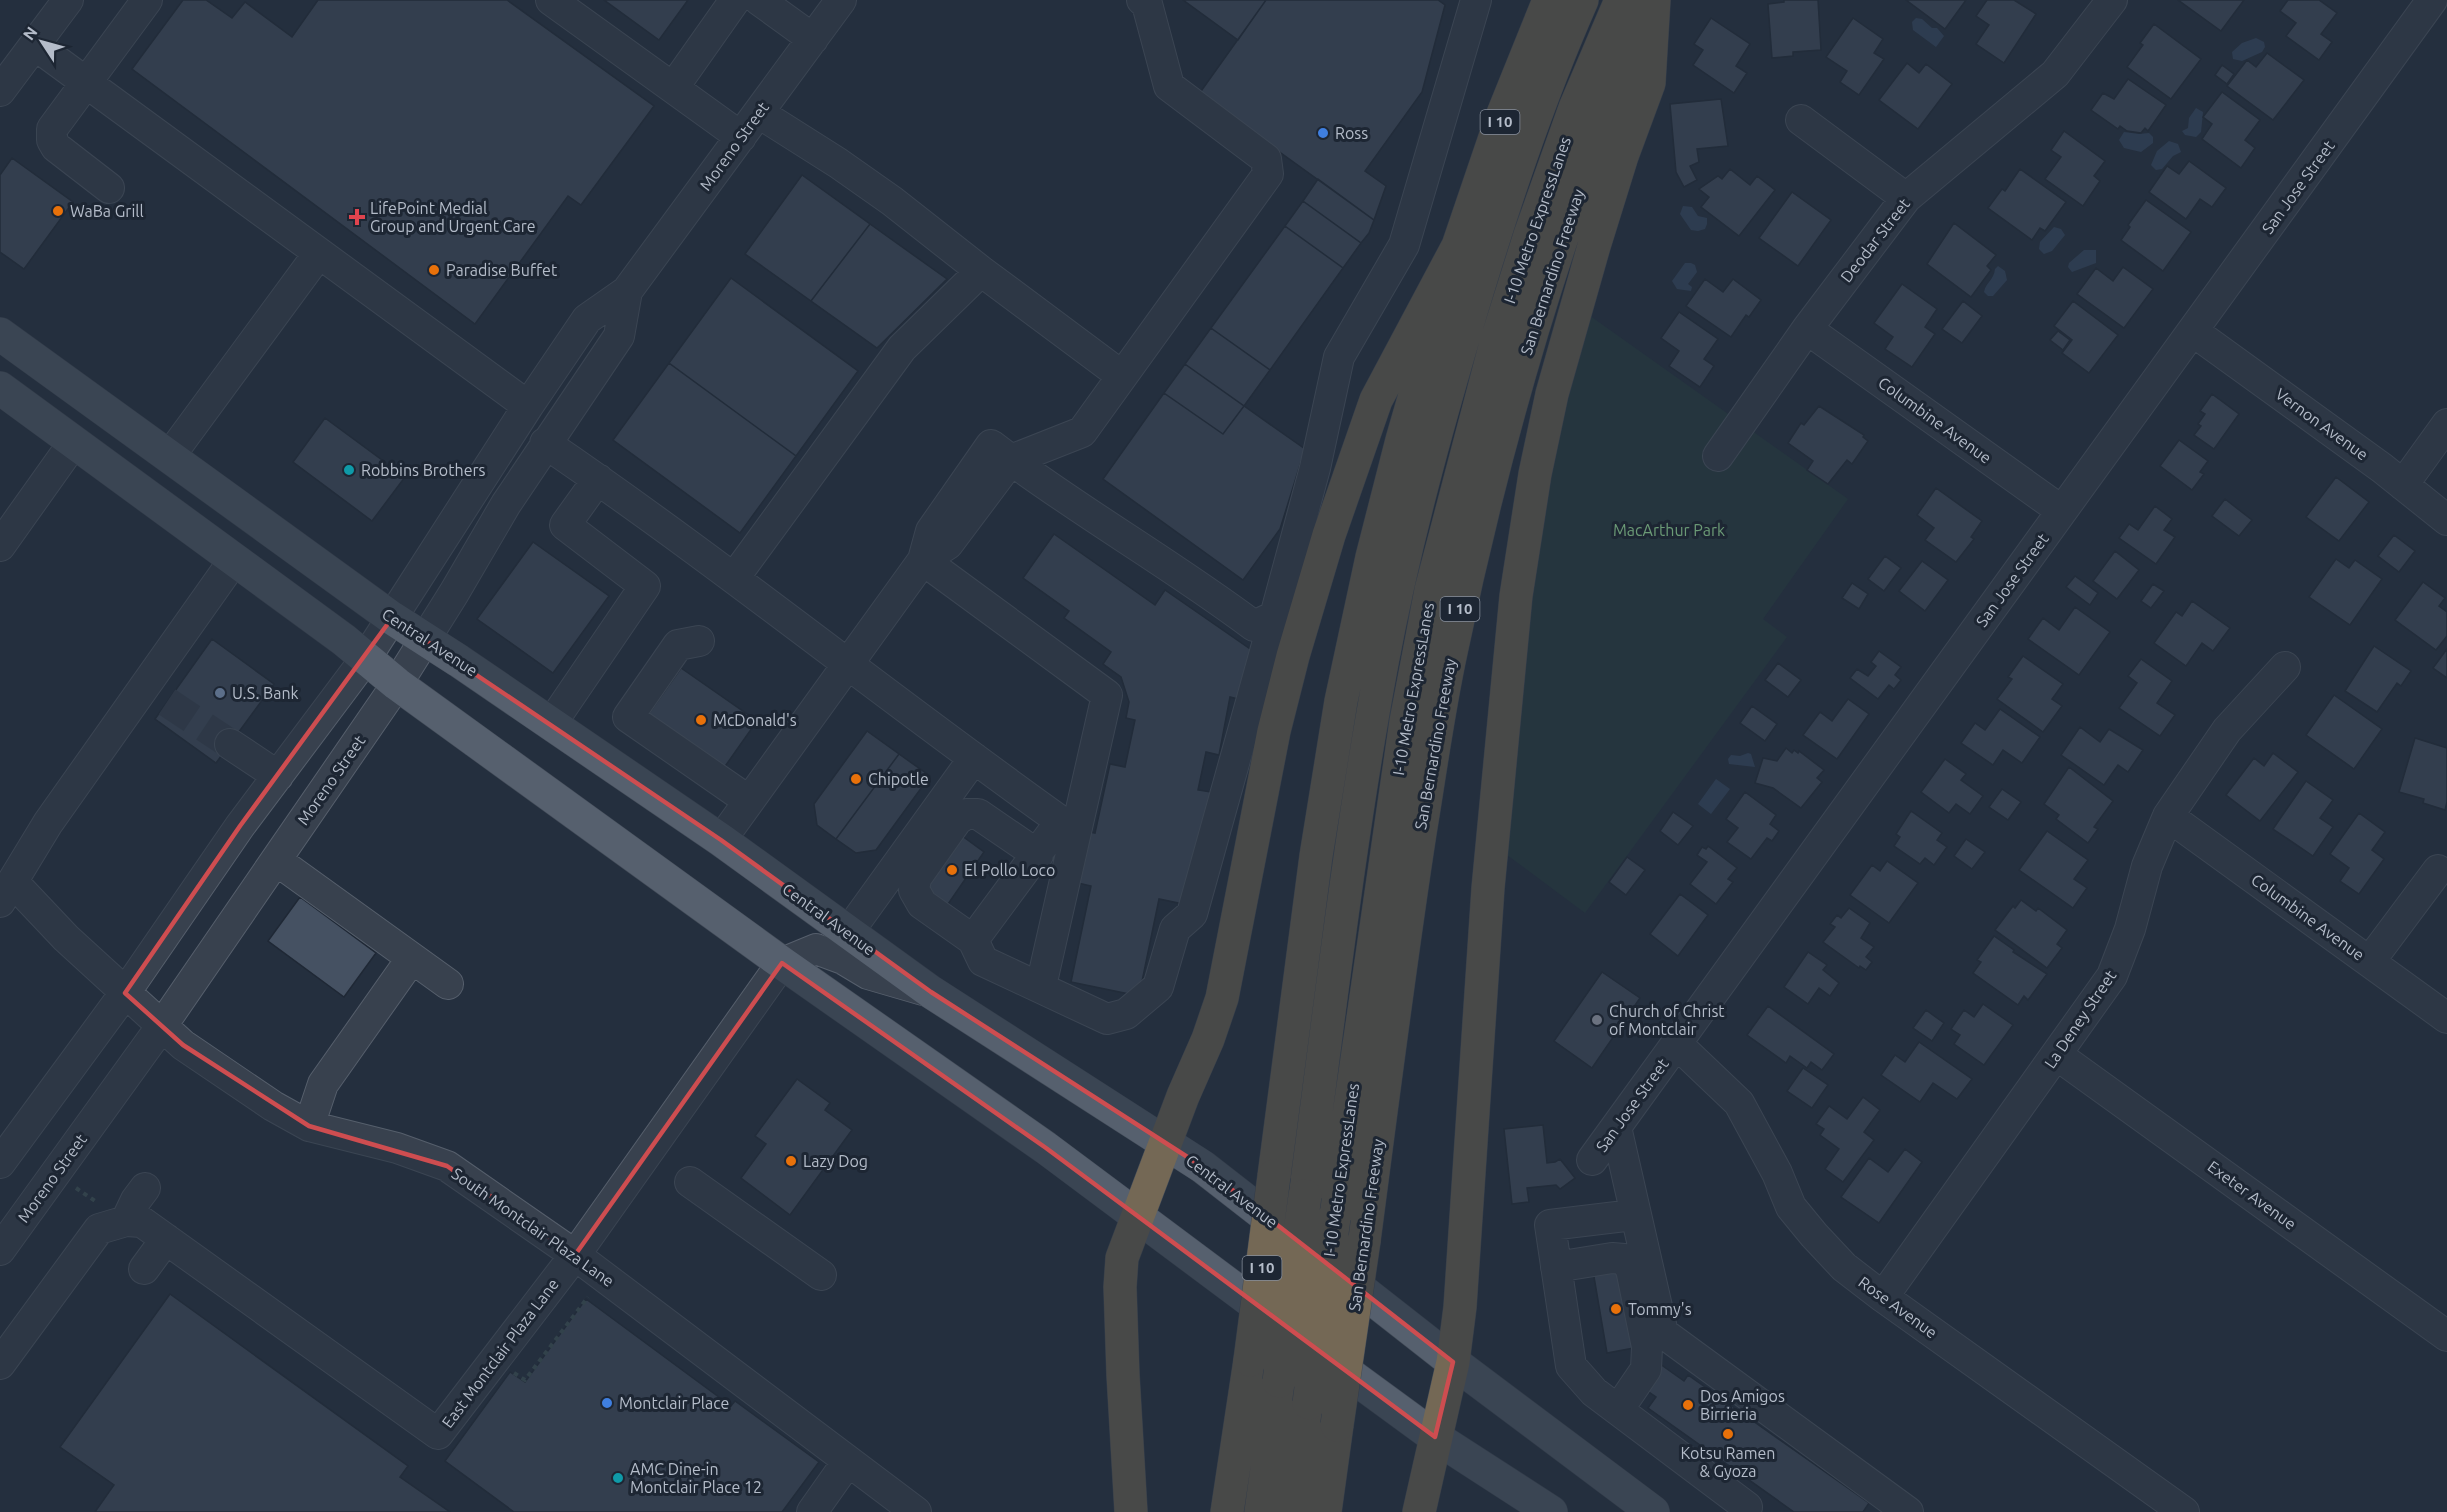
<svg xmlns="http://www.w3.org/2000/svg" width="2447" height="1512" viewBox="0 0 2447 1512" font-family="Ubuntu,sans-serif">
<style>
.green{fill:#263c3f}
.water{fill:#394c67}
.building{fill:#455162;stroke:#1f2835;stroke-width:1.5}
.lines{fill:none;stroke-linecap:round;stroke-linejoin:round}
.minor-tunnel{stroke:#3a4453;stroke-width:30;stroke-dasharray:30 15;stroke-linecap:butt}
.minor-casing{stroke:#565f6c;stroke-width:32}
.major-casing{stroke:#414a57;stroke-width:34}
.highway-casing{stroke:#434c59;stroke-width:34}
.path{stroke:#44595c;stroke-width:4;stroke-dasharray:4.5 4.5;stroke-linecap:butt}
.minor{stroke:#38414e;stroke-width:30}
.major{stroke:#56606e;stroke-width:33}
.highway{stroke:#746855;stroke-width:33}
.highway-bridge-casing{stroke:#434c59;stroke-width:34;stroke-linecap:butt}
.highway-bridge{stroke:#746855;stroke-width:33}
.marked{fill:none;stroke:#ce4d50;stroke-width:4.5;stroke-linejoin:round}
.shop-dot{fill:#3f7fe0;stroke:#1d2633;stroke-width:2}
.food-dot{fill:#e8710a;stroke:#1d2633;stroke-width:2}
.health-dot{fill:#e0444e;stroke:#1d2633;stroke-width:2}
.culture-dot{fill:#0f9aa8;stroke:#1d2633;stroke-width:2}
.service-dot{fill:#5c6f8a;stroke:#1d2633;stroke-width:2}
.worship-dot{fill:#6b7280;stroke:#1d2633;stroke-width:2}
.labels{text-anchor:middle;stroke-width:6;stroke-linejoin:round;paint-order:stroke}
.shield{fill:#1d2633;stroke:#878f9c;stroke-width:1.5}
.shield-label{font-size:15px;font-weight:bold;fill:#b4bcc9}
.poi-label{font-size:16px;fill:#b4bcc9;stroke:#1d2633;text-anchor:start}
.street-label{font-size:16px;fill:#b4bcc9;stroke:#1d2633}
.park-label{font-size:16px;fill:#6b9a76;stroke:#1d2633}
</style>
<rect width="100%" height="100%" fill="#242f3e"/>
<!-- green -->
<path class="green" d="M1586 313 1848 499 1763 619 1787 637 1585 913 1503 852 1511 724 1551 463Z"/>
<!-- water -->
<path class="water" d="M1916 18 1922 19 1932 28H1937L1944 36 1936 47 1913 30 1912 22Z
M2256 38 2264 42 2265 47 2262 52 2242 61 2233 59 2232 52 2242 43Z
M2196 108 2203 112 2201 132 2196 137 2185 135 2182 131 2188 128 2189 118Z
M2124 132 2139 134 2149 133 2153 137V143L2141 152 2124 148 2119 140Z
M2169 141 2178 144 2181 152 2173 156 2162 169 2156 170 2151 165 2157 151Z
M1683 206 1692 207 1698 216 1707 218V224L1705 229 1698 231 1691 230 1680 214Z
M2054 227 2061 229 2065 235 2052 251 2044 254 2039 249 2040 242Z
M2084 250H2096V263L2072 272 2068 267 2069 263Z
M1685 263H1691L1695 265 1697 272 1688 284 1692 287 1691 291 1677 289 1672 281Z
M1998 266 2005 271 2007 280 1993 296H1988L1984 292C1986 282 1994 280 1995 269Z
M1748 753 1751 754 1755 767 1729 764 1728 759 1731 755 1740 756Z
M1716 779 1730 789 1711 814 1698 804Z"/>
<!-- building -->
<path class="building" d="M183 0H206L232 18 245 2 292 37 318 0H507L654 106 581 205 568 196 475 324 132 69Z
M604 0H688L659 40Z
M1183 0H1266L1238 40Z
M1266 0H1438L1445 5 1422 92 1365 171 1386 186 1374 220 1199 94Z
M1784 0H1818L1821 50 1793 52V56L1772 58 1768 4 1784 2Z
M1906 0H1966L1945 29Z
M1987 0H2014L2036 14 2004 63 1976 44 1989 25 1976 16Z
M2178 0H2244L2221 31Z
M2288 0H2319L2337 13 2321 34 2332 42 2319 60 2286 36 2296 23 2280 11Z
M1711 18 1750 44 1736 66 1747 73 1734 93 1693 65 1703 50 1694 44Z
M1853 18 1883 39 1874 53 1884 59 1859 95 1840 82 1847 71 1826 57Z
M2154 24 2201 59 2171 99 2127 67 2143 45 2140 43Z
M2267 53 2304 80 2273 120 2227 86 2247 60 2256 67Z
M1907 63 1919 73 1926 64 1952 84 1918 129 1879 100Z
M2222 65 2234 74 2227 84 2215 75Z
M2128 79 2166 105 2148 131 2145 128 2141 133 2127 131 2120 126 2118 129 2091 110 2103 93 2114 99Z
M2222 92 2260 120 2245 140 2255 148 2241 168 2202 139 2212 124 2203 117Z
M1721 99 1728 146 1697 149 1699 162 1690 166 1697 180 1684 187 1676 172 1670 104Z
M2064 131 2105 161 2094 176 2100 181 2083 206 2045 179 2061 157 2051 150Z
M12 158 73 202 24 269 0 252V175Z
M2189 161 2226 188 2212 207 2200 199 2186 219 2149 192 2167 166 2179 174Z
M1730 169 1750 185 1757 176 1775 190 1739 236 1701 207 1709 197 1699 189 1718 176 1722 179Z
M2020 169 2066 202 2045 231 2040 228 2032 240 1988 208 2002 189 2005 191Z
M802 175 870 224 811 301 745 254Z
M1318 179 1374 220 1369 233 1361 243 1303 201Z
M1792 192 1831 220 1798 266 1759 238Z
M2146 200 2191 232 2163 271 2121 240 2130 227 2128 225Z
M1303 201 1361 243 1343 268 1285 226Z
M1954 223 1996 255 1987 266 1991 270 1971 297 1927 264Z
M870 224 947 279 877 348 811 301Z
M1285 226 1343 268 1270 370 1211 328Z
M2123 267 2153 289 2124 328 2077 294 2096 268 2113 281Z
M731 278 858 371 796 456 669 363Z
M1705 279 1723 292 1733 279 1761 300 1749 317 1746 315 1731 337 1686 306Z
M1902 284 1937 309 1925 327 1935 334 1912 367 1885 349 1893 337 1874 323Z
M1963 301 1982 316 1962 343 1942 329Z
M2073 301 2118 335 2089 373 2062 353 2072 340 2054 326Z
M1679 312 1718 339 1704 359 1714 366 1700 387 1669 366 1679 351 1661 338Z
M1211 328 1270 370 1244 406 1185 364Z
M2058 331 2070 340 2063 350 2050 340Z
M669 363 796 456 740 533 613 440Z
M1185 364 1244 406 1223 434 1164 393Z
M1164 393 1223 434 1244 406 1305 449 1280 529 1243 580 1103 479Z
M2212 394 2239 414 2214 449 2194 435 2201 426 2198 424 2205 414 2200 411Z
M1819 406 1864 435 1863 437 1868 441 1852 464 1847 460 1828 484 1807 470 1813 461 1788 443 1801 423 1804 425Z
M325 418 405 477 372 521 293 462Z
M2179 440 2208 461 2200 472 2204 474 2192 490 2160 466Z
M2336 477 2369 502 2339 541 2306 517Z
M1936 488 1982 521 1971 537 1974 539 1956 562 1925 540 1934 528 1917 515Z
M2225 499 2252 520 2239 536 2212 516Z
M2155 506 2172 519 2164 530 2175 537 2156 564 2119 538 2129 524 2138 530Z
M1054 534 1155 605 1165 590 1253 651 1242 700 1230 697 1219 755 1206 752 1198 790 1211 792 1188 905 1159 899 1139 996 1071 982 1091 886 1074 882 1085 831 1095 833 1110 764 1125 767 1135 720 1126 718 1129 702 1121 677 1103 664 1111 652 1064 618 1069 611 1023 578Z
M2394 535 2415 551 2399 572 2378 556Z
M533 542 609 596 553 673 477 619Z
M2115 551 2139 570 2117 599 2093 581Z
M1885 556 1901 568 1884 591 1868 579Z
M2336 559 2349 568 2355 560 2382 579 2350 625 2309 597Z
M1922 561 1948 580 1925 611 1899 591Z
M2075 576 2098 593 2090 605 2066 587Z
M2423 582 2445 598 2439 606 2447 612V636L2436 650 2395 620Z
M1852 583 1868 594 1859 609 1842 598Z
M2153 584 2164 591 2151 608 2141 601Z
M2192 601 2230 628 2213 651 2202 643 2186 666 2154 643 2176 612 2182 616Z
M2075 607 2110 632 2079 675 2028 639 2043 618 2059 630Z
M212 639 274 684 216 763 155 719Z
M2374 646 2411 671 2401 686 2397 683 2377 712 2345 691Z
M2447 649V678L2433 668Z
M1879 651 1901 667 1895 675 1901 680 1894 689 1889 685 1878 699 1850 678 1857 669 1868 676 1876 666 1871 662Z
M2023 656 2063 684 2052 699 2062 706 2043 732 1997 699 2012 679 2008 677Z
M2141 659 2172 681 2157 703 2175 715 2160 736 2119 708 2137 683 2128 676Z
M1778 663 1801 680 1788 697 1765 680Z
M681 668 757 721 721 772 645 719Z
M2334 695 2382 729 2354 769 2306 735Z
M1848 699 1869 714 1837 759 1803 735 1820 712 1832 721Z
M1752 706 1777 724 1765 741 1740 723Z
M2000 709 2040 737 2022 763 2003 750 1993 765 1961 743 1975 723 1985 730Z
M2080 727 2100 742 2109 729 2143 750 2128 772 2118 765 2104 785 2061 755Z
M867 731 899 754 836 839 817 825 814 804Z
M2415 738 2447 748V802L2445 810 2423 803 2424 799 2399 792Z
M1786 748 1792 753 1794 750 1798 753 1799 751 1824 770 1817 778 1822 782 1801 808 1773 788 1755 783 1763 758 1777 761Z
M2273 753 2298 772 2260 821 2226 795 2254 758 2264 766Z
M899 754 930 776 876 850 856 853 836 839Z
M1945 759 1966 774 1961 780 1983 796 1970 814 1956 804 1949 813 1921 792Z
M2069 767 2113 801 2094 827 2098 829 2088 843 2056 819 2059 815 2044 804Z
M2306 781 2333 800 2320 818 2333 827 2313 856 2273 829Z
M2002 789 2021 802 2008 820 1989 807Z
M1745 792 1776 815 1770 824 1779 831 1772 841 1767 838 1751 859 1727 842 1738 828 1726 819Z
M1911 811 1942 833 1937 840 1947 847 1934 865 1925 858 1920 864 1894 846 1900 837 1896 834Z
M1673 812 1693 826 1678 845 1660 831Z
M2359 813 2385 832 2372 850 2384 859 2359 894 2340 881 2349 868 2330 854Z
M2047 831 2088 860 2074 879 2087 888 2073 908 2019 870Z
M958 833 984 852 946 907 919 887Z
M1966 839 1985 852 1972 869 1954 856Z
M1708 846 1737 868 1728 879 1733 882 1716 904 1690 884 1707 862 1697 855 1702 847 1706 849Z
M1627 857 1645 870 1626 895 1609 882Z
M1887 861 1918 883 1889 923 1850 895 1872 865 1880 871Z
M1680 894 1708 915 1678 956 1650 934Z
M300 897 376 953 344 997 268 941Z
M2021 900 2036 911 2038 908 2067 930 2057 944 2062 948 2047 968 1995 930 2013 906 2015 908Z
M1849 908 1870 923 1861 938 1874 947 1866 957 1872 962 1866 970 1860 966 1859 968 1823 942 1835 927 1830 924 1837 915 1841 918Z
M1994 936 2014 950 2013 952 2047 974 2028 1000 2024 996 2018 1005 1973 973 1981 962 1977 960Z
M1808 952 1827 965 1823 970 1839 983 1830 996 1819 988 1808 1004 1784 987Z
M1602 972 1640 998 1592 1068 1554 1041Z
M1983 1004 2013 1025 1984 1065 1954 1044 1960 1035 1951 1029 1964 1010 1974 1017Z
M1768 1006 1834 1054 1822 1070 1811 1062 1807 1068 1790 1056 1786 1063 1747 1035Z
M1926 1010 1944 1023 1932 1041 1913 1028Z
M1919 1042 1972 1079 1957 1099 1933 1083 1920 1102 1881 1075 1895 1055 1905 1062Z
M1803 1068 1828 1085 1812 1108 1787 1091Z
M797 1079 830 1103 825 1110 852 1130 790 1215 741 1178 766 1144 755 1136Z
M1863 1097 1880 1110 1864 1132 1874 1140 1843 1182 1825 1169 1839 1149 1820 1135 1824 1129 1816 1124 1829 1106 1847 1119Z
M1543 1125 1547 1163 1555 1162 1560 1159 1575 1178 1560 1189 1556 1185 1527 1188 1529 1202 1512 1204 1504 1129Z
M1905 1149 1922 1162 1879 1223 1841 1197 1869 1158 1888 1172Z
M1624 1266 1639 1347 1607 1353 1593 1271Z
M170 1294 408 1466 400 1477 450 1512H95L114 1485 60 1447Z
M586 1299 731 1406 735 1401 819 1462 782 1512H514L445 1461 510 1372 525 1382Z
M1660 1364 1684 1381 1688 1375 1869 1503 1863 1512H1794L1648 1408 1656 1397 1643 1388Z"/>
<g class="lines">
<!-- minor-tunnel -->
<path class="minor-tunnel" d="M167 702 230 744"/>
<defs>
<path id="minor" d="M551 0 741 137
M759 0 813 39
M35 45 528 406
M673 88 735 0
M0 91 68 0
M759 113 838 163 892 201 981 271 1122 376
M1801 120 1906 198
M109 188 56 147 52 140V129L147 0
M1807 329 2062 511
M2194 332 2382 468 2447 520
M545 443C727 567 897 706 1076 832
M1718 456 1807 329 1906 198 2055 74 2112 0
M169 457 319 253
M2403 485 2447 424
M0 546 74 442
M923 560 948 544 1011 460 1082 432 1268 174 1266 159 1169 86 1147 4 1142 0
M923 560 1107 695 1041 986
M734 578 902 348 981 271
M699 641 678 645 628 717 749 801
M551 724 645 586 565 525 598 479
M230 744 278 776
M2168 816 2447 1018
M1061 821 973 940 983 961 1107 1019 1126 1014 1158 987 1175 929 1192 914 1275 616
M721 840 923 560 931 531 991 445C1076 510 1169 562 1254 626L1275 616 1315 468 1339 357 1404 245 1476 0
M276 860 448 984
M13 882 66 938 183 1045 273 1106 309 1126 397 1148 447 1166 575 1255 916 1512
M0 902 48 823 234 560
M847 934 974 758
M973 940 922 904 914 890 916 878 957 820 966 814H978L1038 855
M2370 961 2438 870
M1676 1043 1739 1103 1777 1173 1791 1207 1814 1235 1844 1267 1883 1297 2184 1512
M2057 1055 2447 1336
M309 1126 323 1084 412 958
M1616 1127 1663 1333 1908 1512
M1592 1160 2432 0
M0 1163 125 993 240 826 366 658 528 406 587 319 627 291 841 0
M690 1182 821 1275
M1635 1212 1625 1216 1550 1225 1571 1366 1594 1392 1747 1507
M126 1221 136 1200 145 1188
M0 1250 161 1027 397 684 454 593 506 504 619 336 627 291
M1556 1267 1612 1258 1624 1259 1631 1269 1647 1347 1646 1369 1618 1410
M144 1269 166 1239
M1883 1297 2112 976 2130 929 2147 866 2168 816 2227 730 2285 667
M0 1364 99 1229 126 1221 142 1222 438 1434 575 1255 782 963 816 949 843 959 868 974 923 990
M812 1512 848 1461"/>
<path id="major" d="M0 334 392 618 459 661 721 840 931 992 1203 1167 1289 1234
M0 388 344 640 397 684 782 963 1046 1148 1279 1322
M1337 1271 1453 1362 1653 1512
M1323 1355 1435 1437 1551 1512"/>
<path id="highway" d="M1274 1176 1316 856 1341 701 1372 557 1402 440 1458 246 1503 114 1549 0
M1305 1196C1329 1018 1349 839 1382 663 1404 545 1436 429 1470 315 1502 209 1537 102 1582 0
M1334 1218 1406 721 1431 590 1496 343 1530 235 1575 108 1621 0
M1364 1241C1382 1105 1399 969 1420 833 1430 773 1438 712 1451 652 1496 435 1559 221 1645 16
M1131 1512 1123 1375 1120 1287 1122 1258 1183 1096 1208 1039 1222 998 1274 731 1293 656 1329 535 1376 400 1458 246
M1227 1512 1250 1360
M1261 1512 1279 1381
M1293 1512 1309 1403
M1325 1512 1337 1425
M1419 1512 1453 1362 1460 1307 1488 888 1516 596 1535 474 1552 394 1594 246 1622 156 1649 83 1654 0"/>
</defs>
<!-- minor casing -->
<use href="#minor" class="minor-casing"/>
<!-- major casing -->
<use href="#major" class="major-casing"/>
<!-- highway casing -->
<use href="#highway" class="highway-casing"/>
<!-- path -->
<path class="path" d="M76 1188 98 1203
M514 1373 525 1380 588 1297"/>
<!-- minor -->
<use href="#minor" class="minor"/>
<!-- major -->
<use href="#major" class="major"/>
<!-- highway -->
<use href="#highway" class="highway"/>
<defs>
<path id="highway-bridge" d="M1250 1360 1274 1176
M1279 1381 1305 1196
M1309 1403 1334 1218
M1337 1425 1364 1241"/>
</defs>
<!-- highway-bridge casing -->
<use href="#highway-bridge" class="highway-bridge-casing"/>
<!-- highway-bridge -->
<use href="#highway-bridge" class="highway-bridge"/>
</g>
<!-- marked area -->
<path d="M0 0H2447V1512H0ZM392 618 721 840 931 992 1203 1167 1453 1362 1435 1437 1046 1148 782 963 575 1255 447 1166 309 1126 183 1045 125 993 240 826Z" fill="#242f3e" fill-opacity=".55" fill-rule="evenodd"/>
<path class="marked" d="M392 618 721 840 931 992 1203 1167 1453 1362 1435 1437 1046 1148 782 963 575 1255 447 1166 309 1126 183 1045 125 993 240 826Z"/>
<!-- markers -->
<g class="shop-dot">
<circle cx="1323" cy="133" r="6"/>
<circle cx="607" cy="1403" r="6"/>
</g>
<g class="food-dot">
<circle cx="58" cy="211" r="6"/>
<circle cx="434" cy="270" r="6"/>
<circle cx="701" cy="720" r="6"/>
<circle cx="856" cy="779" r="6"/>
<circle cx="952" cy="870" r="6"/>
<circle cx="791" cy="1161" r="6"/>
<circle cx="1616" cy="1309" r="6"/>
<circle cx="1688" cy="1405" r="6"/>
<circle cx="1728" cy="1434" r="6"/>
</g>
<path class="health-dot" d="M354 208h6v6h6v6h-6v6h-6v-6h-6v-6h6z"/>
<g class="culture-dot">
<circle cx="349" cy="470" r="6"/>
<circle cx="618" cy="1478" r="6"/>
</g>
<circle class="service-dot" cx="220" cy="693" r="6"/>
<circle class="worship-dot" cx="1597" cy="1020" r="6"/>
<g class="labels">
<!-- shield labels -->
<g class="shield">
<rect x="1480.5" y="110" width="39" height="24" rx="4.5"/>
<rect x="1440.5" y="597" width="39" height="24" rx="4.5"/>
<rect x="1242.5" y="1256" width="39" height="24" rx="4.5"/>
</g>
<g class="shield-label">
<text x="1500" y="127">I 10</text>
<text x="1460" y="614">I 10</text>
<text x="1262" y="1273">I 10</text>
</g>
<!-- poi labels -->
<g class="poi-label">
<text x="1335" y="139">Ross</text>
<text x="370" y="214">LifePoint Medial<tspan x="370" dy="18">Group and Urgent Care</tspan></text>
<text x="70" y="217">WaBa Grill</text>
<text x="446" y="276">Paradise Buffet</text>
<text x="361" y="476">Robbins Brothers</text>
<text x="232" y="699">U.S. Bank</text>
<text x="713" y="726">McDonald's</text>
<text x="868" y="785">Chipotle</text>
<text x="964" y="876">El Pollo Loco</text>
<text x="1609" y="1017">Church of Christ<tspan x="1609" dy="18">of Montclair</tspan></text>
<text x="803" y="1167">Lazy Dog</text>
<text x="1628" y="1315">Tommy's</text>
<text x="1700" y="1402">Dos Amigos<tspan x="1700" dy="18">Birrieria</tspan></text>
<text x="619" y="1409">Montclair Place</text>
<text x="1728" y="1459" text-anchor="middle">Kotsu Ramen<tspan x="1728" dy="18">&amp; Gyoza</tspan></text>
<text x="630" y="1475">AMC Dine-in<tspan x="630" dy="18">Montclair Place 12</tspan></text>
</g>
<!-- street labels -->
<g class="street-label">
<text transform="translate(734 146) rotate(-54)" y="6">Moreno Street</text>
<text transform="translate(2298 187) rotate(-54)" y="6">San Jose Street</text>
<text transform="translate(1537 220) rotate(-71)" y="6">I-10 Metro ExpressLanes</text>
<text transform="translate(1875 240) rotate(-52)" y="6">Deodar Street</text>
<text transform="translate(1552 272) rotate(-72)" y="6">San Bernardino Freeway</text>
<text transform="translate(1935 420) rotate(36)" y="6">Columbine Avenue</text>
<text transform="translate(2322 424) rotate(36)" y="6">Vernon Avenue</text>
<text transform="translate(2012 580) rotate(-54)" y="6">San Jose Street</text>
<text transform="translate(430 642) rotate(33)" y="6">Central Avenue</text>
<text transform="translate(1413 689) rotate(-80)" y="6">I-10 Metro ExpressLanes</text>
<text transform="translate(1435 744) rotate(-80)" y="6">San Bernardino Freeway</text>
<text transform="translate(331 780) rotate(-55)" y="6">Moreno Street</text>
<text transform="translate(2308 917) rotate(36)" y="6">Columbine Avenue</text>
<text transform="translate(829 919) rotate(36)" y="6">Central Avenue</text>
<text transform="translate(2080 1019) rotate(-56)" y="6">La Deney Street</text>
<text transform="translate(1632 1105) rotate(-54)" y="6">San Jose Street</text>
<text transform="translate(1341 1170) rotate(-82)" y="6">I-10 Metro ExpressLanes</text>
<text transform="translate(52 1178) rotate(-54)" y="6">Moreno Street</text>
<text transform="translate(1232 1191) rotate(37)" y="6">Central Avenue</text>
<text transform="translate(2252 1195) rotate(36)" y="6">Exeter Avenue</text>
<text transform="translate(1366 1225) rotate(-82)" y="6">San Bernardino Freeway</text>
<text transform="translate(533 1227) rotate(35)" y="6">South Montclair Plaza Lane</text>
<text transform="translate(1898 1307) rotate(36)" y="6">Rose Avenue</text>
<text transform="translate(500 1353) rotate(-53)" y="6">East Montclair Plaza Lane</text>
</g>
<!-- park labels -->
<g class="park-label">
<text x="1669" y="536">MacArthur Park</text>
</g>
</g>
<!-- north arrow -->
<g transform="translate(42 42) rotate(306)" stroke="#1d2633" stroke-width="4.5" paint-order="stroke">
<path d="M0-4.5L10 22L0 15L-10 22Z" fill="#b4bcc9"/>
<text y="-9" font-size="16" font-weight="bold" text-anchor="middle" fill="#b4bcc9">N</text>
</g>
</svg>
